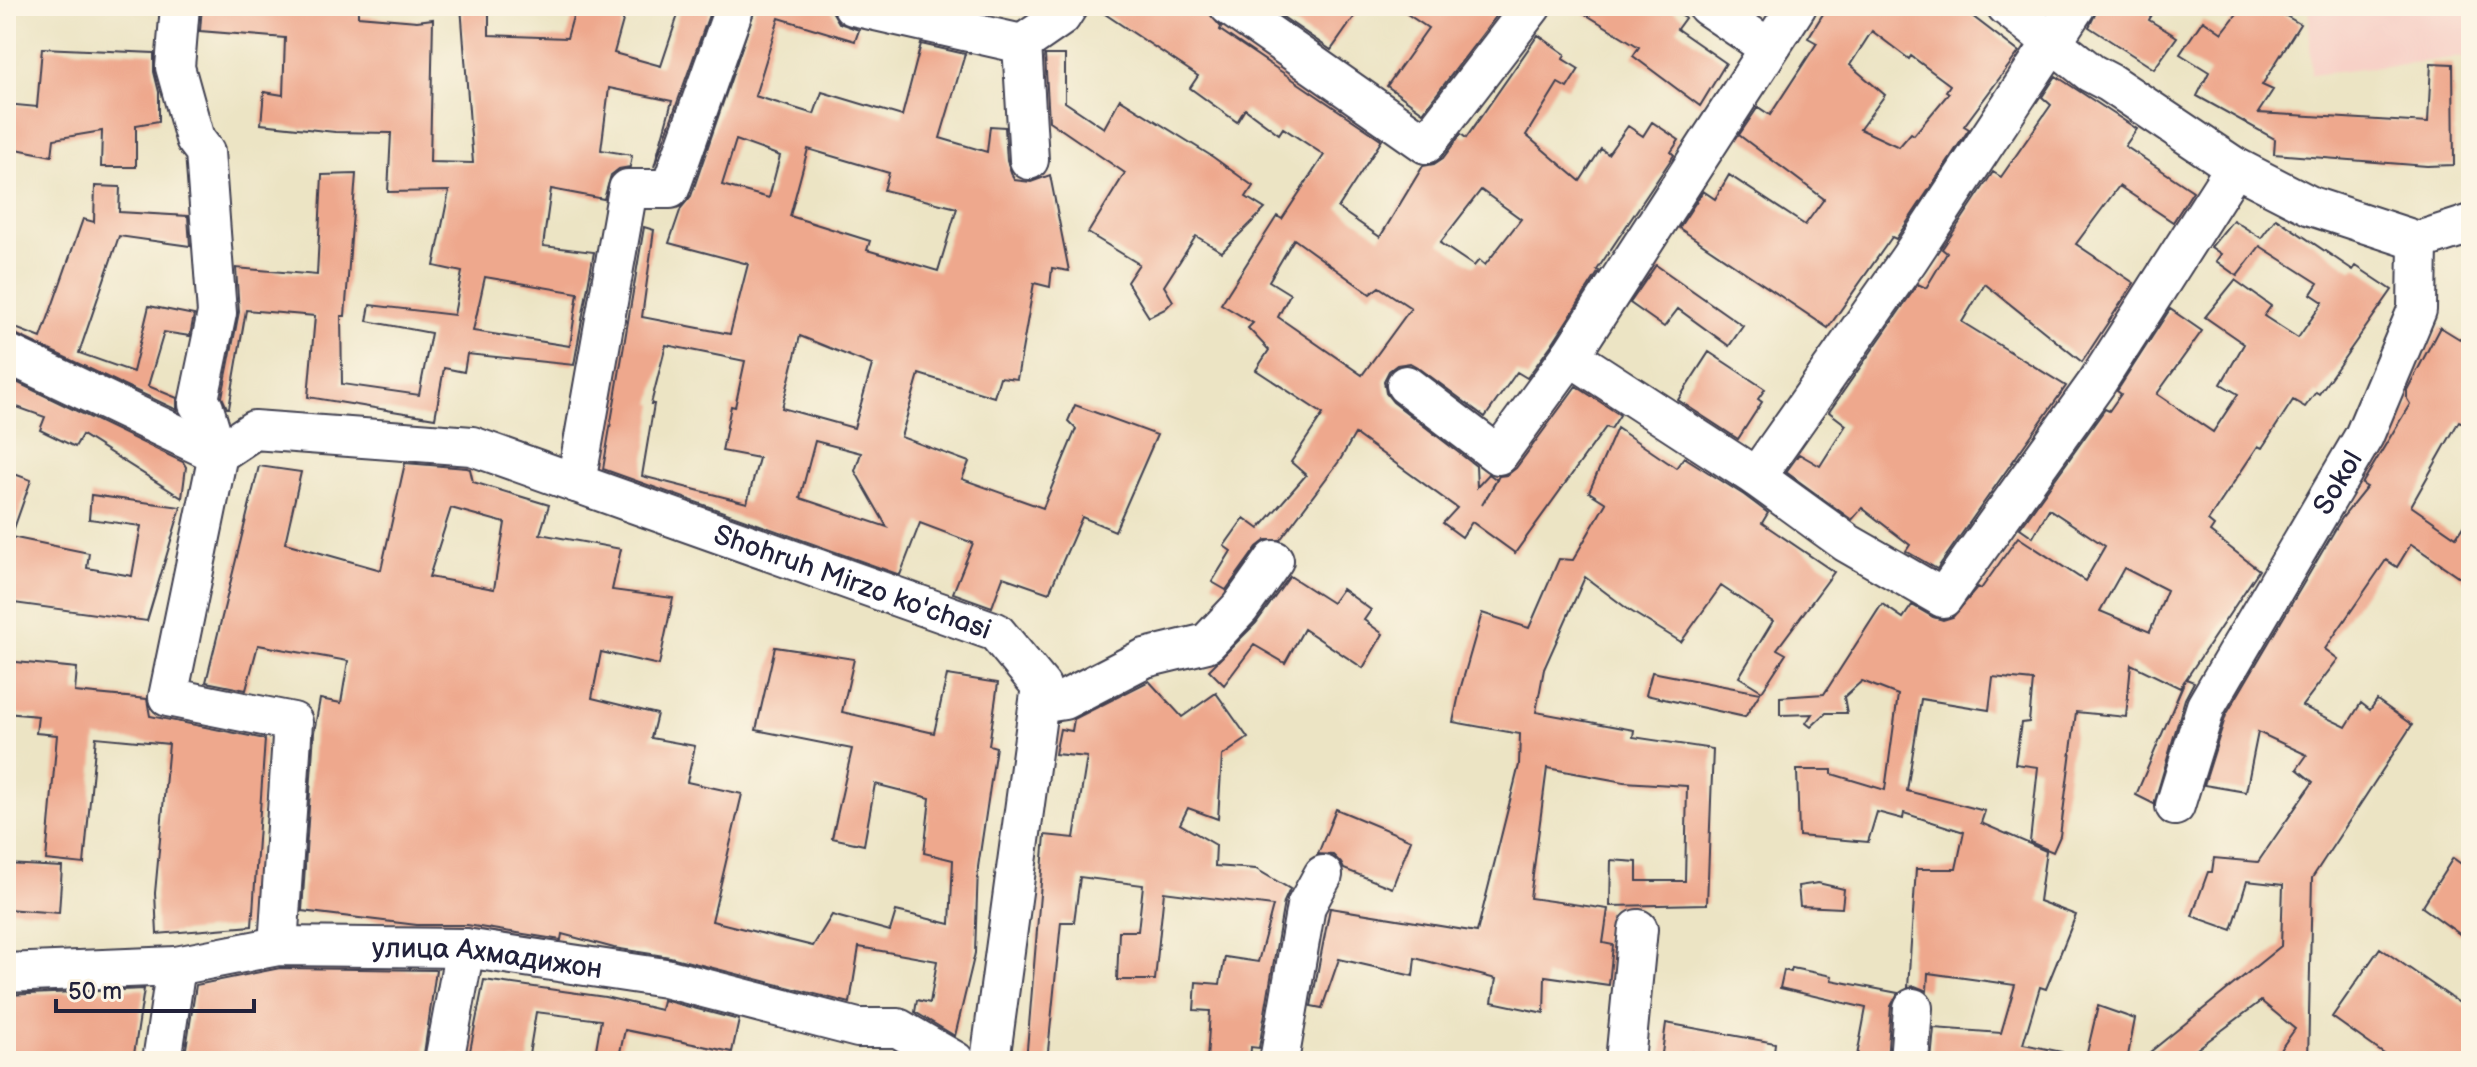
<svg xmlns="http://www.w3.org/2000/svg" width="2477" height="1067" viewBox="0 0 2477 1067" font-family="'Balsamiq Sans',sans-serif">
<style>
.built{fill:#f7d1c7}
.building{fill:#eea88d;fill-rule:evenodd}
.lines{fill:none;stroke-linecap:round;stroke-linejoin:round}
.minor-casing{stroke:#403f50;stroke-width:42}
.minor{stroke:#fff;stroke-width:38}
.labels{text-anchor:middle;stroke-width:6;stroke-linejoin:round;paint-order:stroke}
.street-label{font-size:28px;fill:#22223b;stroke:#fcf5e5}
</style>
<rect width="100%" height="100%" fill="#fcf5e5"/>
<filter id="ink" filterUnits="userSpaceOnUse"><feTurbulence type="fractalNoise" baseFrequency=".0125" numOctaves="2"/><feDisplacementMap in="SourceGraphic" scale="16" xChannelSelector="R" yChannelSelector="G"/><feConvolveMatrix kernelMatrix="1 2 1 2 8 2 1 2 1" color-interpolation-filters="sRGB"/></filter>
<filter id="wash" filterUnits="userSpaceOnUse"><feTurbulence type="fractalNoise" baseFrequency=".006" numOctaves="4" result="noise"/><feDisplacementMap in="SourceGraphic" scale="32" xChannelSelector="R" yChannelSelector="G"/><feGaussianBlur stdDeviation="1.8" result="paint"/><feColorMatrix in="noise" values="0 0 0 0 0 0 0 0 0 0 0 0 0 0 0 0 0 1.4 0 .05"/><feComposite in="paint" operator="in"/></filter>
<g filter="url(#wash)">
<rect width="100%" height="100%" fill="#ece4c4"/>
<!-- built -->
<path class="built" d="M2309 6H2471V56L2311 75Z"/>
<g id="blocks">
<!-- building -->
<path class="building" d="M202 6H358V16L417 21 433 19 430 162 473 163 461 6H489V35L567 38 576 6H627L614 53 661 66 681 6H693L710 12 654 167 672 101 609 88 601 150 632 155 630 167 619 169 611 175 604 199 551 189 543 246 594 252 574 365 467 354 464 372 444 368 435 418 308 397 315 316 246 310 229 408H227L222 397 239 312 236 268 317 275 322 175 356 174 345 316H341L342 384 419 395 431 333 367 321 370 305 454 315 462 272 434 266 449 191 388 192 391 133 335 132 261 124 264 92 283 95 285 38 200 31ZM485 277 578 293 570 346 473 331Z
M756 6H812L832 11 839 23 859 30 855 41 779 18 755 96 814 114 822 92 902 116 921 44 965 54 940 138 987 152 990 126 1005 127 1007 161 1014 180 1031 182 1050 175 1069 271 1052 268 1050 287 1034 283 1017 379 1000 377 994 397 919 374 901 437 969 462 962 479 1043 508 1076 429 1068 421 1075 405 1157 435 1115 531 1082 517 1049 593 1003 577 992 607 953 593 973 543 920 523 900 575 603 469 644 227 654 230 642 317 730 334 748 264 669 243 681 208 691 196ZM736 140 780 156 769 198 722 185ZM808 149 889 173 884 190 957 208 938 271 867 250 870 241 790 216ZM800 336 872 365 854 428 782 408ZM666 345 745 361 735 407 731 406 722 451 759 458 747 503 642 476 654 404H651ZM815 441 861 453 855 471 887 527 800 498Z
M1093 6H1203L1221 27 1220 30 1382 140 1338 208 1380 237 1423 166 1434 164 1443 158 1461 134 1466 138 1538 35 1565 54 1563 59 1579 69 1567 88 1558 83 1526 135 1580 181 1601 149 1608 154 1628 126 1643 136 1652 122 1679 140 1671 152 1674 155 1597 270 1599 271 1552 344 1527 378 1517 372 1485 417 1419 368 1410 363 1397 365 1389 371 1384 381 1386 393 1393 402 1476 466 1477 487 1489 474 1497 480 1482 505 1499 476 1507 475 1516 468 1576 386 1620 415 1611 429 1606 427 1515 553 1472 522 1462 537 1443 523 1457 508 1355 434 1340 460 1280 540H1266L1257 547 1226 590 1212 582 1231 551 1224 546 1244 518 1259 529 1306 475 1291 462 1323 414 1256 370 1269 350 1248 328 1253 323 1221 304 1277 216 1282 219 1324 155 1283 128 1279 134 1245 109 1237 122 1190 88 1198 76ZM1481 190 1521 219 1485 265 1479 260 1474 266 1440 243ZM1294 239 1370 294 1379 287 1411 308 1362 375 1278 317 1290 294 1269 281Z
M1267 6H1362L1331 50Z
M1395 6H1504L1423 112 1387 86 1428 28Z
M1572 6H1666L1685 18 1677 29 1726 63 1700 106 1633 56 1639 47Z
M1828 6H1959L2019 52 1964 126 1969 129 1896 239 1892 237 1828 328 1679 228 1703 191 1715 199 1729 175 1805 225 1824 199 1739 135 1758 107 1770 115 1817 43 1808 38ZM1872 31 1909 59 1911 56 1950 85 1946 91 1949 93 1914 135 1911 133 1899 147 1860 129 1885 95 1850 65Z
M2099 6H2157L2149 20 2177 37 2154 69 2089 27Z
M2243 6H2269L2300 24 2262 85 2273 90 2258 113 2428 123 2431 63 2453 64 2454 165 2427 166 2274 154 2275 139 2197 96 2209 72 2180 54 2203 20 2222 33Z
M42 48 154 53V72L159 92V121L136 125V167H101L102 131 54 139 52 156 6 147V104L37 107Z
M1045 55H1065V102L1104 128 1120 99 1213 157 1253 186 1246 197 1265 209 1222 252 1196 236 1164 286 1173 301 1165 309 1149 317 1127 282 1139 264 1088 233 1125 173 1049 121Z
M2056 76 2137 129 2125 146 2193 191 2173 222 2119 186 2076 244 2134 283 2082 362 1985 284 1962 322 2066 386 1937 569 1906 551 1910 545 1862 508 1852 520 1786 472 1799 454 1820 466 1846 425 1829 412 1918 284 1926 288 1947 253 1942 249 1993 172 2001 177 2051 105 2042 97Z
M95 186 120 187 119 212 188 216 190 246 119 236 79 353 133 372 149 306 194 315 190 336 164 332 148 386 177 398V410L11 332 13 327 41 338 83 219 94 222Z
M2276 218 2353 270 2356 266 2392 290 2319 394 2316 392 2305 407 2293 400 2262 448 2258 446 2208 521 2214 526 2210 532 2259 570 2186 679 2194 682 2185 699 2154 804 2136 795 2185 680 2180 688 2131 664 2126 717 2076 712 2060 836 2053 852 2030 842 2038 767 2015 764 2021 723 2029 722 2033 681 1993 677 1989 710 1921 699 1907 791 1985 811 1981 823 2046 851 2039 901 2076 915 2046 989 2040 987 2023 1044 2062 1052 2061 1061H1931L1934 1028 2001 1033 2015 985 1928 973 1927 991 1915 986 1908 987 1916 869H1956L1964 832 1904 813 1903 819 1877 812 1868 842 1799 836 1797 770H1832V774L1885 790 1898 695 1862 681 1844 697 1847 713H1826L1811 727 1806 723 1812 714 1780 715V697L1824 694 1882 604 1903 618 1912 605 1933 617 1943 620 1953 617 1978 587 1981 589 2018 537 2085 581 2105 546 2049 509 2033 537 2020 528 2105 409 2109 411 2121 394 2117 391 2170 309 2202 331 2157 394 2213 432 2238 394 2221 384 2244 344 2205 317 2235 280 2271 306 2264 316 2298 338 2323 302 2311 294 2318 283 2260 246 2237 276 2216 261 2221 254 2211 247 2233 220 2261 238ZM2124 568 2167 590 2150 632 2100 611Z
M1656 265 1743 326 1729 346 1678 309 1664 327 1630 303Z
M2440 327 2471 346V427L2459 421 2411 506 2456 537 2471 514V585L2411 544 2397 567 2386 560 2325 649 2338 659 2302 706 2346 727 2361 703 2370 710 2377 700 2412 725 2312 878 2308 1061H2272L2295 1029 2261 1001 2181 1061H2139L2281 946 2283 885 2247 881 2232 930 2192 916 2208 872H2212L2214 858 2258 862 2313 782 2297 769 2307 755 2258 732 2246 792 2204 785 2226 715 2342 518 2367 487 2362 484 2410 404 2407 399V390Z
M1709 352 1765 389 1758 399 1762 402 1738 439 1678 400Z
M6 377 183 462 186 467 182 498 82 435 75 447 40 430 45 417 6 403Z
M1617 428 1676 468 1684 457 1744 495 1768 513 1762 523 1834 572 1777 649 1786 654 1762 691 1739 677 1773 621 1721 586 1681 642 1629 610 1585 577 1544 669 1536 712 1634 730 1633 737 1713 749 1707 904 1610 906 1611 860 1637 862V881H1685L1687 786 1624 782 1547 768 1530 898 1608 909 1603 943 1613 945 1609 985 1545 976 1544 1013 1492 1002 1496 979 1415 958 1413 976 1339 959 1322 1008 1311 1006 1330 908 1477 932 1519 765 1520 734 1453 722 1460 690 1482 613 1529 628 1559 559 1573 560 1606 503 1589 492Z
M405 463 467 468 470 469 473 482 549 505 540 534 621 549 612 590 673 598 659 665 601 652 592 698 657 714 651 738 695 746 687 782 742 794 712 921 813 946 832 915 890 931 896 911 950 924 953 860 924 853 930 798 875 784 864 845 832 838 852 749 756 730 775 647 854 659 842 712 934 733 947 675 998 683 989 745 996 747 978 867 975 953 955 1036 915 1012 917 1000 930 1003 937 961 859 947 850 1003 670 957 614 948 562 934 561 940 467 925H417L302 911 314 732 320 699 341 703 348 661 258 645 246 690 206 682 259 466 301 472 285 543 381 570ZM451 508 505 523 494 589 429 577Z
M6 471 31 480 11 537 89 553 87 568 132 576 141 526 89 519 91 495 181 507 147 621 6 602Z
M1290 576 1332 603 1342 589 1371 610 1364 620 1383 634 1363 668 1304 629 1285 663 1254 645 1224 685 1209 670 1256 623Z
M6 661 77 668 75 692 147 699 150 716 265 739 252 926 157 934 155 893 169 744 96 737 84 864 46 860 57 735 36 733 38 716 6 713Z
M1652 672 1739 689 1760 693 1745 717 1646 695Z
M1149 681 1182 717 1216 693 1248 738 1222 756 1218 819 1188 808 1180 824 1216 845 1215 866 1256 869 1290 889 1284 902 1259 1048 1251 1047 1250 1061H1207L1210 1011 1194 1010 1196 982 1220 984 1225 957 1258 962 1273 906 1164 892 1155 980H1117L1119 931H1138L1143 885 1080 877 1074 922H1061L1047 1061H1026L1045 835 1074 838 1087 757 1055 754 1060 729 1072 731 1074 719Z
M1336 809 1411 840 1392 888 1344 869 1341 863 1333 855 1318 854Z
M2453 858 2471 871V920L2461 935 2422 907Z
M6 864 62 867 59 913 6 909Z
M1818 883 1844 889 1842 908 1800 906 1798 886Z
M2380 948 2471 1011V1061H2394L2332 1017Z
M280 968 436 970 423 1061H184L196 985Z
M1792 968 1832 976 1831 980 1898 993 1891 1006 1887 1061H1856L1866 1008 1780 988 1784 970 1791 972Z
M484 980 605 997 661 1010 663 1000 739 1020 732 1052 625 1030 618 1061H594L601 1020 536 1012 528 1061H468Z
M144 989 133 1061 6 1053V995Z
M2098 1006 2135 1019 2127 1061H2085Z
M1666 1023 1775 1043 1773 1061H1739L1693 1052 1690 1061H1661Z"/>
</g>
</g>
<g filter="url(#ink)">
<use href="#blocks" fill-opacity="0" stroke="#403f50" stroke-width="2"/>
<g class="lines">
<defs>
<g id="minor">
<path d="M180 6 175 67 195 139 205 152 217 313 198 404 204 408 218 454"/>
<path d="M853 6 1022 44 1029 160"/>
<path d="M1229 6 1426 144 1532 6"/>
<path d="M1707 6 1769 48"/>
<path d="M2006 6 2091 73 2110 83 2235 167 2311 206 2418 241 2471 224"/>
<path d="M1022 44 1061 17 1068 6"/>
<path d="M6 353 218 454"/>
<path d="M1570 356 1756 477 1909 259 2076 6"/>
<path d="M1406 385 1498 455 1570 356 1797 6"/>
<path d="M1756 477 1847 543 1943 598 2096 384 2235 167"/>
<path d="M576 483 628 189H670L735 6"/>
<path d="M1039 704 1064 700 1145 658 1207 643 1240 608 1274 560"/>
<path id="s1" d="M2175 806 2206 706 2364 436 2417 310 2418 241"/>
<path id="s2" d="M278 946 293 722 168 697 218 454 254 430 472 446 996 632 1041 686 990 1061"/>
<path id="s3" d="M6 973 176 966 278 946 465 948 665 978 858 1028H898L955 1061"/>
<path d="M162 1061 176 966"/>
<path d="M444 1061 465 948"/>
<path d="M1279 1061 1306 906 1323 875"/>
<path d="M1625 1061 1638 929"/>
<path d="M1909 1061 1913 1008"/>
</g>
</defs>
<!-- minor casing -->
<use href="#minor" class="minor-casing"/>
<!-- minor -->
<use href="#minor" class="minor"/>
</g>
</g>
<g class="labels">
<!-- street labels -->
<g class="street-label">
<text dy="10" stroke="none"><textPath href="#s1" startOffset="364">Sokol</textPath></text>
<text dy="10" stroke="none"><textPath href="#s2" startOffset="1266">Shohruh Mirzo ko'chasi</textPath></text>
<text dy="10" stroke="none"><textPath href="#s3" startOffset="484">улица Ахмадижон</textPath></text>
</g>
</g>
<!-- margin -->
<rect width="2477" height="1067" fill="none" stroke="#fcf5e5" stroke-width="32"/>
<!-- scale -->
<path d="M56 999v12h198v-12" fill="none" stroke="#22223b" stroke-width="4"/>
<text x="68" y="999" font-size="24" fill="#22223b" stroke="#fcf5e5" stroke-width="6" paint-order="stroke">50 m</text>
</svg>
